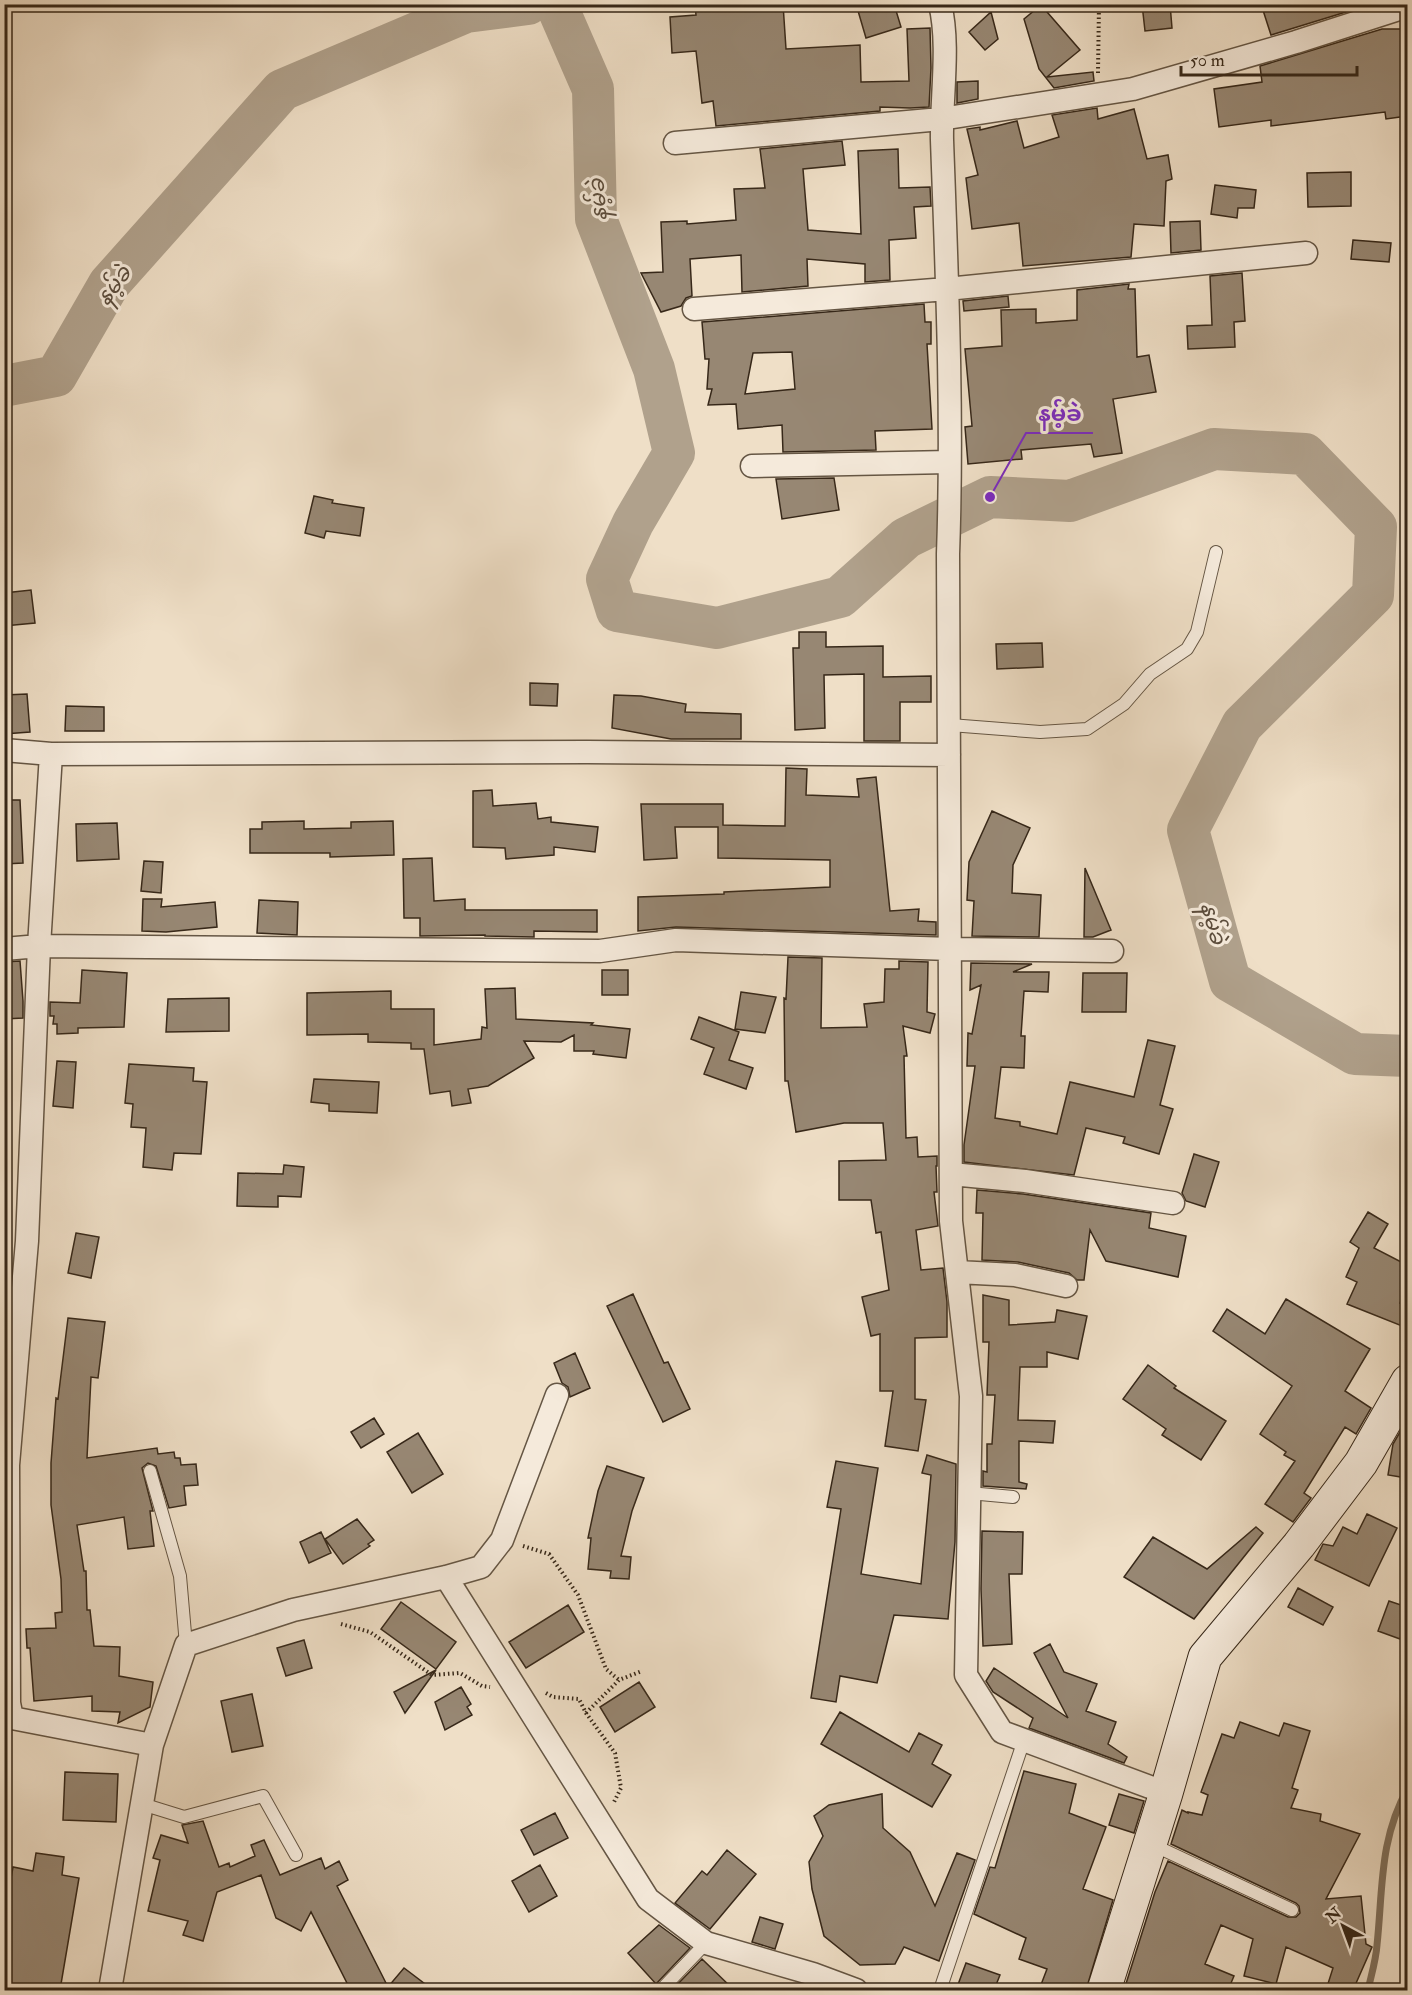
<svg xmlns="http://www.w3.org/2000/svg" width="1412" height="1995" viewBox="0 0 1412 1995" font-family="'IM FELL Double Pica','Noto Sans Myanmar',serif">
<style>
.lines{fill:none;stroke-linecap:round;stroke-linejoin:round}
.stream{stroke:#80715e;stroke-width:7}
.river{stroke:#b0a18c;stroke-width:42}
.building{fill:#978773;stroke:#372819;stroke-width:1.5;fill-rule:evenodd}
.lane-casing{stroke:#655644;stroke-width:14}
.street-casing{stroke:#655644;stroke-width:25}
.secondary-casing{stroke:#372819;stroke-width:35}
.path{stroke:#372819;stroke-width:4;stroke-dasharray:1.5 3;stroke-linecap:butt}
.lane{stroke:#f5eadb;stroke-width:12}
.street{stroke:#f5eadb;stroke-width:22}
.secondary{stroke:#f5eadb;stroke-width:33}
.labels{text-anchor:middle;stroke-width:6;stroke-linejoin:round;paint-order:stroke}
.water-label{font-size:22px;font-style:italic;fill:#5b4c3c;stroke:#f5eadb}
.leader{fill:none;stroke:#7b2cbf;stroke-width:2}
.callout-dot{fill:#7b2cbf;stroke:#f5eadb;stroke-width:2}
.callout-label{font-size:22px;text-anchor:middle;font-weight:bold;fill:#7b2cbf;stroke:#f5eadb;stroke-width:6;stroke-linejoin:round;paint-order:stroke}
</style>
<rect width="100%" height="100%" fill="#efdfc7"/>
<filter id="stains"><feTurbulence type="fractalNoise" baseFrequency=".00333" numOctaves="4"/><feColorMatrix values="0 0 0 0 .2 0 0 0 0 .09 0 0 0 0 .02 0 0 0 .5 -.17"/></filter>
<radialGradient id="worn" r=".72"><stop offset=".6" stop-color="#630" stop-opacity="0"/><stop offset="1" stop-color="#630" stop-opacity=".3"/></radialGradient>
<g class="lines">
<!-- stream -->
<path class="stream" d="M1368 1990C1371 1976 1376 1960 1377 1945 1383 1889 1379 1839 1408 1788"/>
<!-- river -->
<path class="river" d="M556 4 593 89 596 219 654 369 674 453 633 523 607 579 617 611 717 628 840 597 906 538 990 497 1070 501 1214 449 1305 454 1376 527 1373 595 1242 725 1188 830 1230 981 1355 1054 1408 1056
M4 386 56 376 109 284 282 90 466 12 528 4"/>
</g>
<!-- building -->
<path class="building" d="M695 4H783L786 49 860 45 861 82 909 81 907 29 930 28 931 68 929 107 910 108 880 107V111L716 126 713 101 702 103 696 51 672 53 670 17 696 15Z
M856 4H894L901 27 866 38Z
M1142 4H1170L1172 28 1145 31Z
M1261 4H1358L1359 8 1271 35Z
M1041 5 1080 50 1047 77 1093 72 1094 81 1054 88 1039 69 1024 19Z
M991 12 998 39 985 50 969 32Z
M1382 29H1407V116L1386 119 1385 112 1271 126V120L1219 127 1214 89 1262 82 1260 66Z
M978 81V99L957 103V82Z
M1097 108 1098 119 1134 109 1147 159 1168 155 1172 179 1166 181 1164 226 1134 224 1131 257 1023 266 1019 223 972 229 966 178 978 175 967 129 980 127V130L1017 121 1024 148 1059 137 1052 115Z
M842 141 845 165 803 169 808 230 861 234 858 151 898 149 899 188 930 187 931 206 914 207 916 238 889 240 890 280 865 282V264L807 259 808 286 742 292 741 255 690 259 692 296 686 298 681 306 661 312 641 273 663 272 661 222 687 221V224L736 220 734 189 765 188 760 149Z
M1351 172V206L1308 207 1307 173Z
M1215 185 1256 190 1254 208H1238L1237 218 1211 214Z
M1200 221 1201 250 1171 253 1170 222Z
M1353 240 1391 243 1389 262 1351 259Z
M1242 273 1245 321 1234 322 1235 347 1188 349 1187 326 1212 325 1210 276Z
M1129 284 1128 289H1135L1137 357 1149 355 1156 392 1113 399 1122 453 1094 457 1091 444 1021 450 1022 459 968 464 965 427 972 426 965 349 1002 346 1001 310 1036 309V323L1077 320V290Z
M1008 296 1009 307 964 311 963 301Z
M924 304 925 322H931V344H927L932 429 875 431 876 450 783 452 782 425 738 429 736 404 708 405 712 389H707L709 359H705L702 322ZM792 352 795 389 745 394 753 353Z
M834 478 839 510 782 519 776 479Z
M314 496 333 500 332 503 364 508 360 536 326 531 324 538 305 533Z
M31 590 35 623 4 626V593Z
M799 632H826V647L883 646V677L931 676V702H900V741H864V674L824 675 825 728 795 730 793 648H799Z
M1042 643 1043 667 997 669 996 644Z
M530 683 558 684 557 706 530 705Z
M27 694 30 732 4 734V695Z
M614 695 641 696 686 704 685 712 741 714V739H671L612 728Z
M66 706 104 707V731H65Z
M786 768 807 769 806 795 859 797 857 779 876 777 890 911 919 909 918 921 936 922V935L676 927 638 931V897L724 894V892L830 887V860L718 858V827H675L677 858 644 860 641 804H723V825L785 826Z
M492 790 493 806 536 803 538 819 551 817V822L598 827 595 852 554 847V855L506 859 505 848 473 847V791Z
M4 800H20L23 863 4 864Z
M992 811 1030 828 1013 865 1012 893 1041 895 1039 937 972 936 974 901 967 900 969 862Z
M304 821V829L351 828V822L393 821 394 855 330 857V853H250V829H262V822Z
M117 823 119 859 77 861 76 824Z
M432 858 434 901 465 899V910H597V932L534 931V937L485 936V935L420 936V918H404L403 859Z
M144 861 163 862 161 893 141 891Z
M1085 868 1111 930 1093 937H1084Z
M143 899H162L161 907 215 902 217 927 166 932 142 931Z
M259 900 298 902 297 935 257 933Z
M788 957 822 958 821 1028 867 1027 864 1004 884 1002 885 969H899V961L928 962 927 1012 935 1014 930 1033 903 1026 907 1056H904L906 1138 917 1137 918 1157 937 1156V1166H936L937 1192H934L938 1226 916 1230 921 1270 943 1268 947 1302V1337L915 1338V1399L926 1400 918 1451 885 1446 893 1391H880V1334L871 1336 862 1297 889 1290 881 1232 876 1233 871 1200H839V1161L886 1160 883 1123H844L796 1132 788 1081H785L784 998 786 999Z
M20 961 23 1001V1018L4 1019V962Z
M971 963 1032 964 1013 972H1049L1048 992 1024 991 1021 1036H1025L1024 1068 1001 1067 995 1118 1020 1122V1126L1057 1134 1070 1082 1134 1097 1148 1040 1175 1046 1160 1105 1173 1109 1159 1154 1123 1143 1125 1137 1086 1128 1074 1175 964 1162V1145L975 1066H967L968 1033 972 1034 981 985 970 990Z
M82 970 127 973 124 1027 78 1028V1033L57 1034V1024H53L54 1016H50V1002L80 1003Z
M602 970H628V995H602Z
M1083 973H1127L1126 1012H1082Z
M515 988 516 1019 593 1023 591 1025 630 1029 626 1058 593 1054 594 1051H574V1035L561 1042 524 1041 534 1058 488 1086 468 1089 471 1103 452 1106 450 1091 430 1094 424 1049H411V1043L368 1042V1034L307 1035V993L391 991V1009H434V1045L481 1039 482 1027 487 1028 485 989Z
M741 992 776 997 765 1033 735 1029Z
M229 998V1031L166 1032 168 999Z
M699 1017 739 1032 729 1060 753 1068 746 1089 704 1074 714 1048 691 1039Z
M57 1061 76 1062 73 1108 53 1106Z
M129 1064 194 1068 193 1081 207 1082 201 1154 174 1153 172 1170 143 1167 146 1128 131 1127 133 1104 125 1103Z
M314 1079 379 1082 377 1113 329 1111V1104L311 1102Z
M1194 1154 1219 1162 1205 1207 1186 1201 1182 1193Z
M284 1165 304 1167 301 1197 278 1196V1207L237 1206 238 1173 283 1174Z
M977 1190 1023 1194 1151 1213 1149 1228 1186 1236 1178 1277 1106 1261 1090 1230 1084 1280H1077L1069 1273 1018 1262 982 1260 983 1213H976Z
M1368 1212 1388 1224 1374 1248 1407 1265V1287L1400 1303 1407 1306V1328L1347 1304 1357 1282 1346 1277 1359 1248 1350 1242Z
M76 1233 99 1237 91 1278 68 1273Z
M633 1294 664 1363 668 1362 690 1409 663 1422 607 1306Z
M983 1295 1009 1300V1325L1055 1322 1057 1310 1087 1316 1078 1359 1047 1352V1367H1020L1018 1420 1055 1421 1053 1443 1019 1441V1482L1027 1484 1026 1489 983 1486V1471L987 1472V1444H992L995 1395H987L989 1342H983Z
M1286 1299 1370 1349 1345 1391 1371 1408 1356 1434 1345 1427 1304 1493 1311 1498 1293 1522 1265 1504 1295 1461 1284 1455 1286 1452 1260 1434 1292 1386 1213 1331 1227 1309 1265 1334Z
M68 1318 105 1322 98 1378 91 1377 87 1458 157 1448 158 1454 174 1452 175 1458H180L181 1465 196 1464 198 1485 184 1486 186 1505 169 1508 156 1466 148 1463 142 1468 153 1511H150L154 1546 128 1549 124 1517 77 1525 84 1571H86L87 1610H90L94 1646 120 1647 119 1676 153 1682 150 1707 118 1723 120 1712 92 1711V1696L34 1701 30 1648H27L26 1629 56 1628 55 1613 62 1612 61 1579 51 1505V1463L56 1398 58 1399Z
M575 1353 590 1388 570 1397 568 1387 562 1383 554 1363Z
M1148 1365 1176 1386 1174 1388 1226 1421 1201 1460 1162 1435 1166 1429 1123 1399Z
M374 1418 384 1434 361 1448 351 1432Z
M1407 1420V1478L1388 1475 1393 1444Z
M418 1433 443 1474 412 1493 387 1452Z
M927 1455 956 1464 955 1542 948 1619 894 1615 877 1683 840 1676 836 1702 811 1698 841 1509 827 1507 836 1461 878 1468 861 1574 921 1584 931 1475 922 1473Z
M607 1466 644 1478 632 1511 621 1556 631 1557 629 1579 610 1578 611 1571 588 1569 591 1538H588L598 1491Z
M1367 1514 1397 1528 1369 1586 1315 1560 1323 1544 1333 1546 1343 1527 1357 1534Z
M357 1519 374 1540 368 1544 370 1546 343 1564 325 1539Z
M1256 1527 1263 1533 1194 1619 1124 1577 1153 1537 1207 1569Z
M982 1531 1023 1532 1022 1574H1009L1012 1644 983 1646 981 1589Z
M321 1532 331 1553 309 1563 300 1542Z
M1298 1588 1333 1607 1323 1625 1288 1607Z
M1389 1601 1407 1607V1617L1400 1639 1378 1631Z
M401 1602 456 1642 436 1669 381 1629Z
M568 1605 584 1632 526 1668 509 1642Z
M304 1640 312 1668 286 1676 277 1648Z
M1050 1644 1064 1672 1097 1684 1086 1711 1116 1722 1108 1744 1127 1757 1124 1763 1029 1728 1033 1718 993 1692 986 1681 994 1668 1068 1718 1034 1653Z
M436 1670 405 1713 394 1692Z
M639 1682 655 1707 615 1732 600 1707Z
M461 1687 471 1704 467 1707 472 1715 445 1730 435 1702Z
M252 1694 263 1746 232 1752 221 1701Z
M840 1712 909 1752 919 1733 942 1745 932 1764 951 1775 932 1807 821 1744Z
M1240 1722 1279 1736 1284 1723 1310 1731 1292 1788 1298 1790 1291 1808 1321 1814 1320 1821 1360 1834 1326 1899 1361 1896 1366 1944 1372 1947 1353 1990H1326L1333 1968 1286 1947 1276 1984 1244 1976 1253 1939 1221 1925 1205 1964 1234 1976 1228 1990H1124L1155 1892 1168 1861 1288 1917H1296L1300 1913 1299 1906 1296 1903 1171 1844 1182 1810 1188 1813V1812L1202 1815 1208 1795 1201 1792 1222 1734 1234 1738Z
M1024 1771 1076 1784 1069 1813 1106 1827 1083 1889 1113 1900 1086 1990H1039L1047 1969 1019 1959 1026 1938 974 1914 990 1867 995 1868Z
M65 1772 118 1774 116 1822 63 1820Z
M882 1794 883 1828 910 1852 935 1906 957 1853 975 1860 939 1961 904 1947 895 1964 860 1965 824 1936 812 1889 809 1862 823 1836 814 1816 829 1805Z
M1119 1794 1144 1801 1134 1833 1109 1825Z
M555 1813 568 1838 534 1855 521 1830Z
M203 1821 219 1867 229 1863 230 1867 255 1856 251 1845 264 1840 280 1875 321 1858 325 1869 339 1861 348 1880 337 1886 388 1987 404 1968 433 1990H354L348 1985 311 1912 301 1931 276 1918 261 1875 217 1892 203 1941 183 1935 188 1921 148 1911 160 1860 153 1858 161 1835 188 1843 182 1825Z
M727 1850 756 1874 710 1929 675 1903 702 1871 707 1875Z
M36 1853 64 1857 62 1875 79 1878 60 1990H4V1916L13 1867 33 1871Z
M540 1865 557 1896 529 1912 512 1881Z
M760 1917 783 1924 775 1949 752 1942Z
M659 1925 690 1948 656 1984 628 1953Z
M702 1959 734 1990H672Z
M966 1963 1000 1975 994 1990H956Z"/>
<g class="lines">
<defs>
<path id="lane" d="M950 725 1040 732 1087 729 1124 704 1150 674 1187 649 1197 632 1216 552
M150 1471 180 1576 186 1645
M969 1493 1013 1497
M142 1804 184 1817 263 1796 296 1855
M1151 1844 1292 1910
M661 1990 706 1943
M940 1990 1024 1740"/>
<path id="street" d="M940 4C950 45 941 98 942 140 947 278 953 416 948 554L951 1221 971 1396 966 1675 1002 1732 1166 1793
M675 143 941 119 1133 89 1296 42 1408 6
M694 309 947 289 1306 253
M752 466 949 462
M4 750 51 754 587 752 949 755
M51 754 39 946 27 1241 8 1465 9 1703 12 1718 152 1745
M4 949 39 946 600 951 676 940 950 949 1112 951
M951 1174 1025 1181 1173 1203
M957 1272 1015 1275 1066 1286
M446 1577 648 1899 706 1943 813 1974 856 1990
M110 1990 152 1745 186 1645 293 1610 446 1577 481 1567 502 1540 557 1395"/>
<path id="secondary" d="M1104 1990 1166 1793 1205 1657 1299 1545 1361 1463 1408 1381"/>
</defs>
<!-- lane casing -->
<use href="#lane" class="lane-casing"/>
<!-- street casing -->
<use href="#street" class="street-casing"/>
<!-- secondary casing -->
<use href="#secondary" class="secondary-casing"/>
<!-- path -->
<path class="path" d="M1098 73 1099 4
M523 1546 549 1554 578 1595 606 1669 619 1680
M341 1624 370 1632 432 1675 460 1673 482 1686 490 1687
M546 1693 553 1697 579 1699 586 1713 615 1753 621 1788 614 1802
M586 1713 619 1680 642 1671"/>
<!-- lane -->
<use href="#lane" class="lane"/>
<!-- street -->
<use href="#street" class="street"/>
<!-- secondary -->
<use href="#secondary" class="secondary"/>
</g>
<g class="labels">
<!-- water labels -->
<g class="water-label">
<text transform="translate(597 200) rotate(-95)" y="8">နမ့်ခဲ</text>
<text transform="translate(113 285) rotate(-54)" y="8">နမ့်ခဲ</text>
<text transform="translate(1214 923) rotate(74)" y="8">နမ့်ခဲ</text>
</g>
</g>
<!-- callouts -->
<path class="leader" d="M990 497L1026 433H1093"/>
<circle class="callout-dot" cx="990" cy="497" r="6"/>
<g class="callout-label">
<text x="1060" y="421">နမ့်ခဲ</text>
</g>
<!-- margin -->
<rect width="1412" height="1995" fill="none" stroke="#efdfc7" stroke-width="24"/>
<rect x="6" y="6" width="1400" height="1983" fill="none" stroke="#372819" stroke-width="3"/>
<rect x="12" y="12" width="1388" height="1971" fill="none" stroke="#372819" stroke-width="1.5"/>
<!-- north arrow -->
<g transform="translate(1343 1926) rotate(319)" stroke="#f5eadb" stroke-width="4.5" paint-order="stroke">
<path d="M0-4.5L10 22L0 15L-10 22Z" fill="#372819"/>
<text y="-9" font-size="16" font-weight="bold" text-anchor="middle" fill="#372819">N</text>
</g>
<!-- scale -->
<path d="M1181 66v9h176v-9" fill="none" stroke="#372819" stroke-width="3"/>
<text x="1190" y="66" font-size="18" fill="#372819" stroke="#f5eadb" stroke-width="4.5" paint-order="stroke">50 m</text>
<rect width="100%" height="100%" filter="url(#stains)"/>
<rect width="100%" height="100%" fill="url(#worn)"/>
</svg>
